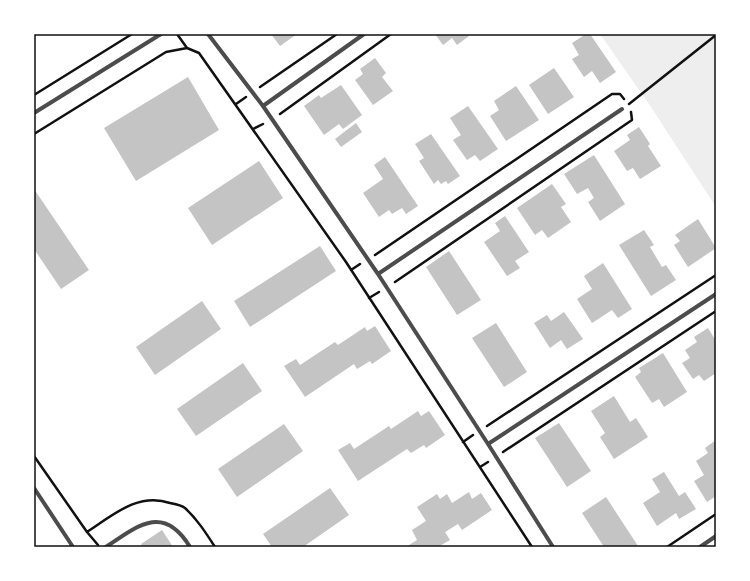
<svg xmlns="http://www.w3.org/2000/svg" width="750" height="581" viewBox="0 0 750 581" font-family="'PT Sans',sans-serif">
<style>
.green{fill:#eee}
.building{fill:#c4c4c4}
.lines{fill:none;stroke-linecap:round;stroke-linejoin:round}
.path{stroke:#111;stroke-width:2.5}
.minor{stroke:#4c4c4c;stroke-width:4}
.neatline{fill:none;stroke:#111;stroke-width:1.5}
</style>
<rect width="100%" height="100%" fill="#fff"/>
<!-- green -->
<path class="green" d="M600 34H716V207L651 107Z"/>
<!-- building -->
<path class="building" d="M271 34H297L280 46Z
M435 34H468L469 36 457 45 452 38 443 45Z
M586 34H590L616 72 600 83 592 71 584 77 572 59 579 55 572 43Z
M375 58 386 73 382 77 393 91 373 105 355 80 363 74 360 69Z
M554 68 574 97 548 114 529 85Z
M188 77 219 130 136 181 104 128Z
M341 85 362 115 343 129 339 124 324 135 304 106 319 95 321 98Z
M516 86 539 120 506 141 490 116 499 110 494 101Z
M468 106 498 149 480 161 475 155 467 160 453 140 461 135 450 118Z
M356 123 362 132 341 147 335 139Z
M639 127 650 144 648 146 661 166 640 179 633 168 627 171 614 151 630 140 627 135Z
M431 134 460 176 448 184 446 181 441 184 438 180 434 184 419 161 424 158 415 144Z
M594 155 625 204 600 221 588 202 594 198 588 188 577 194 564 174Z
M385 157 418 206 406 214 402 208 392 214 389 210 379 217 363 193 383 179 374 165Z
M259 161 283 198 212 245 188 208Z
M552 184 566 204 561 207 571 222 548 238 542 230 535 235 517 208Z
M34 189 89 270 61 289 34 249Z
M505 216 529 252 515 261 520 268 507 276 484 242 500 231 495 223Z
M698 219 716 248 688 267 674 245 680 241 675 235Z
M644 230 654 245 650 247 662 267 666 265 676 280 651 296 619 245Z
M320 246 336 271 250 327 234 301Z
M449 251 481 300 457 315 426 267Z
M603 263 632 309 618 318 612 310 592 323 577 299 592 289 584 276Z
M202 301 221 329 155 375 136 347Z
M564 312 583 339 567 349 561 340 550 348 534 323 547 315 551 321Z
M496 323 527 372 504 387 472 338Z
M375 326 391 351 372 364 370 361 357 369 354 364 305 397 284 366 296 359 300 365 335 342 338 345 365 327 367 331Z
M708 328 716 341V373L704 381 699 375 693 379 682 363 690 358 685 350 697 342 694 337Z
M663 353 687 392 664 407 659 399 652 403 635 377 641 372 639 368Z
M243 363 262 391 196 436 177 409Z
M614 396 630 422 636 418 648 437 614 459 600 437 605 433 591 411Z
M418 411 421 416 429 411 445 435 426 448 424 445 411 453 407 449 358 481 338 450 350 443 354 449 389 426 391 429Z
M559 423 591 471 567 487 535 438Z
M284 424 303 451 237 497 218 469Z
M716 440V496L707 502 694 481 704 475 696 461 708 453 705 448Z
M664 472 679 496 685 492 696 509 679 519 676 513 657 526 643 503 660 492 652 479Z
M330 488 349 515 303 547H272L263 534Z
M469 492 472 499 481 493 492 510 462 530 458 524 445 532 450 540 438 547H406L417 540 412 530 426 521 417 507 437 494 440 499 447 494 452 503Z
M606 497 638 546 637 547H604L582 513Z
M162 530 173 547H143L141 544Z"/>
<g class="lines">
<!-- path -->
<path class="path" d="M177 34 187 48 199 53 346 262 532 547
M260 87 337 34
M34 95 132 34
M236 104 246 97
M629 104 716 35
M280 114 391 34
M253 129 263 124
M34 134 166 52 187 48
M375 255 612 94H620L624 99
M351 270 360 264
M395 282 632 120 631 112
M369 298 379 292
M487 426 716 275
M463 442 473 435
M503 452 716 311
M34 456 87 532 98 545
M480 467 488 462
M87 532C113 515 138 492 170 503 175 504 181 505 185 508 197 519 206 533 215 547
M667 547 716 514"/>
<!-- minor -->
<path class="minor" d="M208 34 263 106 378 274 488 444 553 547
M263 106 364 34
M34 113 161 34
M378 274 622 109
M488 444 716 294
M34 488 73 547
M106 547C138 525 164 504 190 547
M700 547 716 536"/>
</g>
<!-- border -->
<rect width="750" height="581" fill="none" stroke="#ffffff" stroke-width="70"/>
<rect x="35" y="35" width="680" height="511" class="neatline"/>
</svg>
